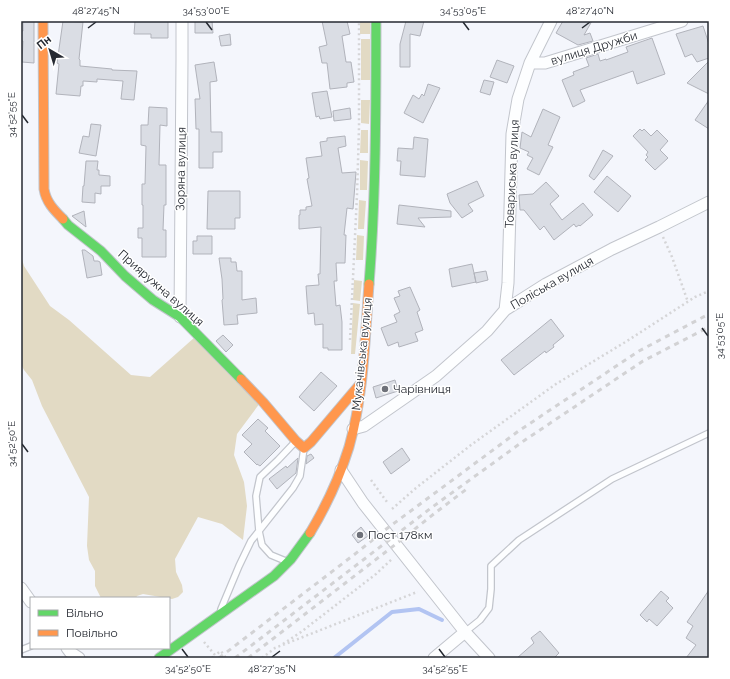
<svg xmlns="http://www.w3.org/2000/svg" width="730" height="679" viewBox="0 0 730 679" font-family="Raleway,sans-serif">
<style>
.green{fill:#e2dac4}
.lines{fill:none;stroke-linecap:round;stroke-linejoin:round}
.stream{stroke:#b2c4f2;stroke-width:4}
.building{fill:#dadde4;stroke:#b1b3bb}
.lane-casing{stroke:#c2c5cc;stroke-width:8}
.street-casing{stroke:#c2c5cc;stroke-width:13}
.fast-casing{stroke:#c2c5cc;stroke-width:11}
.slow-casing{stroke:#c2c5cc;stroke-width:11}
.path{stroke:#d5d5d7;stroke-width:2.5;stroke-dasharray:2 3;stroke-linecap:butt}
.lane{stroke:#fdfeff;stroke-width:5.5}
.street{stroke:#fdfeff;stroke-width:11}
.fast{stroke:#63d668;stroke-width:9}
.slow{stroke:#ff974d;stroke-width:9}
.rail{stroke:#d2d2d4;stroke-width:3;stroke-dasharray:5 5;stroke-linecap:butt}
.ticks{fill:none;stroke:#262a32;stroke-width:1.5}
.poi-dot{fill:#6e7179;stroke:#fff;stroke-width:1.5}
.labels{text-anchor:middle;stroke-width:3;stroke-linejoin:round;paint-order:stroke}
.street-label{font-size:12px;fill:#262a32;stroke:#fff}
.poi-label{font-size:12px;fill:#262a32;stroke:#fff;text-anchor:start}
.neatline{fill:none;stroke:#262a32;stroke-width:1.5}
.ticks-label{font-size:10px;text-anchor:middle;fill:#262a32}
</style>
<rect width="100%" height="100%" fill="#f4f6fc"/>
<!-- green -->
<path class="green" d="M360 21H370V34H360Z
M361 39H370V80H361Z
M361 100H370L369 124 361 123Z
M361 130H368V153H360Z
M360 160 368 161 367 190H360Z
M359 200 366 201 364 229H358Z
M357 235 364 236 363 260H356Z
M21 256 24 266 50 306 69 320 131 375 150 377 195 337 260 403 237 434 234 455 244 482 247 506 243 540 222 524 198 517 175 559 176 572 182 585 183 592 178 597 172 599 143 594 137 596 136 598H101L95 586V571L89 560 87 546 89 497 42 406 32 380 24 370 21 364Z
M354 280 362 281 360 301 353 300Z
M353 303 360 304 355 354H351Z"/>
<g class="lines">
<!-- stream -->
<path class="stream" d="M334 658 392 612 419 609 442 620"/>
</g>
<!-- building -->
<path class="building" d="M23 21H34V63L22 62 23 41H21V31H23Z
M63 21 83 22 79 59 80 60V66L112 69V70L137 71 134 100 121 99 123 81 97 79V82L83 81V86H81L80 96 56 94 59 64 57 63Z
M135 21H168V38H151V34H134Z
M195 21H212L213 33H195Z
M322 21H347L350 34 342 36 346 62H351L354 82 347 83V87L330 89 327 63H322L319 47 327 45Z
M406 21H424L420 36 410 34V67H400V44Z
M563 21H592L584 35 590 33 593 41 578 45 556 33Z
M703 26 709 44V58L697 62 692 54 685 57 676 34Z
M230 34 231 45 221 46 219 36Z
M652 38 665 74 637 84 633 71 580 90 585 101 573 107 562 80 574 75 573 72 589 66 586 58 598 54 600 61 606 59V60L628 52 626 47Z
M497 60 514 66 507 83 490 77Z
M709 61V94L687 83Z
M214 62 217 81 210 82 211 132H222V152H213V168H199V129H196L195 99H200L195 65Z
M484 80 494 82 490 95 480 92Z
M428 84 440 88 423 123 404 113 413 95 419 99 422 94 424 96Z
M327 91 332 117 320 119 319 116 316 117 312 93Z
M709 100V129L695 120Z
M149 107 167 108V126L160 125 159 165H166V205H164L163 230H166V257H142V238H138V228H143V205H142V184H145L146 146 141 145V125H148Z
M350 108 351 119 334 121 333 111Z
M543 109 560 117 548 145 553 147 539 175 527 169 533 158 527 155 529 152 520 148 522 132 531 137Z
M91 124 101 125 96 156 79 153 83 136 89 137Z
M640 129 642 131 644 129 651 136 657 130 668 141 660 150 668 158 655 170 645 160 648 157 646 155 648 152 633 136Z
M345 136 346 146 338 148 342 173 356 172 353 209 347 208 344 235H346L345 263H336L337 281H334L336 306 340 305 342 322V350H328V348H323V324L315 325 314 313 308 314 306 286 319 285 318 274H320L321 227 299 229V215H300V210H306V207L312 206 307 179 309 178 306 158 322 156 320 142 327 141V138Z
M414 137 428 139 425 177 400 175 401 161H397L398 148 413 149Z
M603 150 613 156 594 180 589 176Z
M86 161H98L97 170H99V175L110 176V186H101V194L95 193V203L82 202 83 186H84Z
M607 176 631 196 618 212 594 192Z
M477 181 484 196 468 204 473 211 462 218 450 203 447 194Z
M546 182 559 196 550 204 562 220 583 203 593 215 580 226 579 225 576 227 574 224 554 240 544 226 540 230 524 210H520L519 195 533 194Z
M208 191H240V218H235V229H207Z
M399 205 451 211V217L418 218 425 227 397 224Z
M84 211 86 227 72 216Z
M197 236H212V254H193V241H197Z
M82 250H85L93 256 94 261H98L100 262 102 275 87 278Z
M219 258H231V262H236L237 271H242V300L256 298 257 313 237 315 238 324 224 325 222 300 223 299 222 279Z
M472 264 476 282 452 287 449 269Z
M486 271 488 280 476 283 474 273Z
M410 287 420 310 417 312 423 330 415 333 418 341 399 347 398 342 388 346 381 328 397 322 394 315 400 312 394 298 400 296 398 291Z
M551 319 564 336 553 345 554 347 546 353 545 351 514 375 501 360 517 347Z
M223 335 233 345 226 352 216 341Z
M321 372 337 386 314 411 299 397Z
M395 380 398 391 376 398 373 387Z
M258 419 268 428 265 431 280 446 260 466 257 464V465L244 452 252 444 242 435Z
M402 448 410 460 391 474 383 462Z
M311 454 314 458 306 464 307 456Z
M298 458 296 473 277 489 269 479 286 466 287 468Z
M361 527 368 536 358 543 352 535Z
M709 590V658H686L696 645 686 638 693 626 687 622Z
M661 591 669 598 666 601 673 608 657 626 649 619 647 622 640 615Z
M540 631 559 653 554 658H517L534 643 531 638Z"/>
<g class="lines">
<defs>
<path id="lane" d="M288 562 271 555 262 545 259 531 256 496 260 477 278 460 296 441
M221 609 239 566 251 541 293 488 300 476 304 448
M465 632 480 620 489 608 491 589V566L519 540 612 479 709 433
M21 650 31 646"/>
<path id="street" d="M530 63H545L682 21
M505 310 508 283 512 134 518 99 530 63 551 21
M180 317 182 59V21
M353 429 364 426 436 376 487 331 505 310 546 284 612 249 659 227 709 202
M341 470 363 503 465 632 489 658
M21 588 31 602
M67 648 70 652 79 658
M434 658 465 632"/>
<path id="fast" d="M63 219 68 225 101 251 125 276 153 300 180 317 241 379
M369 284C376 196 376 109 376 21
M159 658 274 576 291 559 310 533"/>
<path id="slow" d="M43 21 44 189C46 202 54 210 63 219
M241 379 263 402 296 441 304 448 311 442 361 383
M310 533C325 508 340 476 349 447 364 394 365 338 369 284"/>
</defs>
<!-- lane casing -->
<use href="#lane" class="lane-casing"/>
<!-- street casing -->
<use href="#street" class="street-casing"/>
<!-- fast casing -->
<use href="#fast" class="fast-casing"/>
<!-- slow casing -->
<use href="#slow" class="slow-casing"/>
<!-- path -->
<path class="path" d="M663 237 672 257 688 302
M350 340 357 195 359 127V21
M371 480 387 502
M392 509 416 488 471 445 556 384 627 341 695 297 709 291
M204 642 215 655 221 651 226 658
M283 644 301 632 376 574 392 559
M212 658 215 655
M262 658 275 648 417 592H418"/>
<!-- lane -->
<use href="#lane" class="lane"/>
<!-- street -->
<use href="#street" class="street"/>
<!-- fast -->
<use href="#fast" class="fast"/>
<!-- slow -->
<use href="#slow" class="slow"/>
<!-- rail -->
<path class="rail" d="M219 658 355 554 385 530 520 430 639 351 709 314
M235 658 431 508 525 440 643 361 709 327
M248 658 396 544 435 513 468 488"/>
</g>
<!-- ticks -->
<path class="ticks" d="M206 22 212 30M463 22 469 30M88 28 96 22M582 28 590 22M22 115 28 123M702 328 708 336M22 444 28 452M182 649 188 657M439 649 445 657M272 657 280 651"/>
<!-- markers -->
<g class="poi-dot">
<circle cx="385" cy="389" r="4"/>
<circle cx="360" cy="535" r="4"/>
</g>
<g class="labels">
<!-- street labels -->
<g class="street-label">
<text transform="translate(594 48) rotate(-17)" y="4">вулиця Дружби</text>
<text transform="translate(181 169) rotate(-89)" y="4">Зоряна вулиця</text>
<text transform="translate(512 174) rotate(-87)" y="4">Товариська вулиця</text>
<text transform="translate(552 283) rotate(-30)" y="4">Поліська вулиця</text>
<text transform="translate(161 288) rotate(41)" y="4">Прияружна вулиця</text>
<text transform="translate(362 354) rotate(-84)" y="4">Мукачівська вулиця</text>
</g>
<!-- poi labels -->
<g class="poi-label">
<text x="393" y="393">Чарівниця</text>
<text x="368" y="539">Пост 178км</text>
</g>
</g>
<!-- border -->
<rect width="730" height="679" fill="none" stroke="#ffffff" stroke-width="44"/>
<!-- legend -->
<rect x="30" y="597" width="140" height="52" fill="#ffffff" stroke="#a8aaad"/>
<rect x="38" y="610" width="20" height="6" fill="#63d668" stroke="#a8aaad"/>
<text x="66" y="617" font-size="12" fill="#262a32">Вільно</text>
<rect x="38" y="630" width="20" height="6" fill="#ff974d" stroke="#a8aaad"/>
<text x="66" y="637" font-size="12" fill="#262a32">Повільно</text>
<!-- north arrow -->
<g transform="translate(50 50) rotate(322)" stroke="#ffffff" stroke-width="3" paint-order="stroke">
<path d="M0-3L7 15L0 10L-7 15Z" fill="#262a32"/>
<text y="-6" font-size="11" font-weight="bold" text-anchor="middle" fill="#262a32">Пн</text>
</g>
<rect x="22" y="22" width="686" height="635" class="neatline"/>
<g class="ticks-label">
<text x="96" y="14">48°27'45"N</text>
<text x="206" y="14">34°53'00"E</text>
<text x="463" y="14">34°53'05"E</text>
<text x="590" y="14">48°27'40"N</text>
<text transform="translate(11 115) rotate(-90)" y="4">34°52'55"E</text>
<text transform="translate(719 336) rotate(-90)" y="4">34°53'05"E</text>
<text transform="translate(11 444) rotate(-90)" y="4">34°52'50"E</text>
<text x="188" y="672">34°52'50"E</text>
<text x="272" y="672">48°27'35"N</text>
<text x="445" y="672">34°52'55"E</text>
</g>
</svg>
